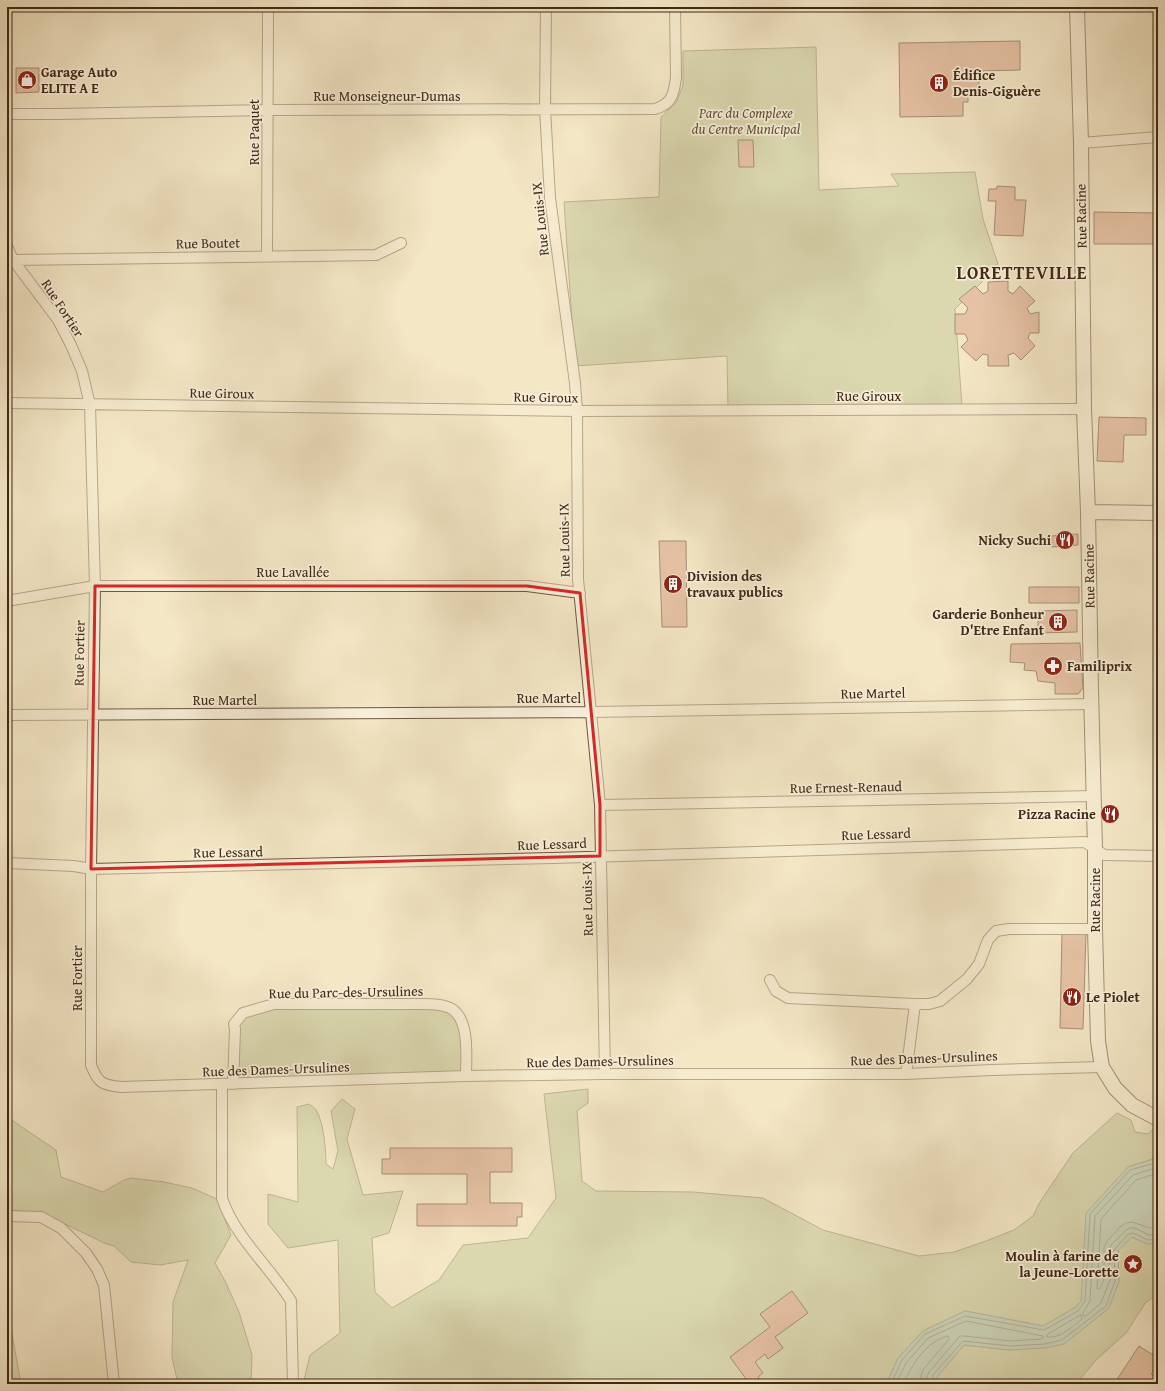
<svg xmlns="http://www.w3.org/2000/svg" width="1165" height="1391" viewBox="0 0 1165 1391" font-family="'Gentium Book Plus',serif">
<style>
.green{fill:#bcc594;stroke:#7e7754}
.water{fill:#9dc1af;stroke:#788471}
.lines{fill:none;stroke-linecap:round;stroke-linejoin:round}
.shore{stroke:#6e7562;stroke-width:1}
.building{fill:#d4977d;stroke:#402915}
.minor-casing{stroke:#6d5841;stroke-width:12}
.secondary-casing{stroke:#402915;stroke-width:16}
.minor{stroke:#f8efda;stroke-width:10}
.secondary{stroke:#f8efda;stroke-width:14}
.marked{fill:none;stroke:#d62828;stroke-width:3;stroke-linejoin:round}
.labels{text-anchor:middle;stroke-width:3.5;stroke-linejoin:round;paint-order:stroke}
.poi-label{font-size:14px;font-weight:bold;fill:#402915;stroke:#f8efda;text-anchor:start}
.street-label{font-size:14px;fill:#402915;stroke:#f8efda}
.park-label{font-size:14px;font-style:italic;fill:#5f5035;stroke:#f8efda}
.district-label{font-size:18px;font-weight:bold;letter-spacing:1px;fill:#402915;stroke:#f8efda}
</style>
<rect width="100%" height="100%" fill="#f4e7c6"/>
<filter id="stains"><feTurbulence type="fractalNoise" baseFrequency=".005" numOctaves="4"/><feColorMatrix values="0 0 0 0 .2 0 0 0 0 .09 0 0 0 0 .02 0 0 0 .5 -.17"/></filter>
<radialGradient id="worn" r=".72"><stop offset=".6" stop-color="#630" stop-opacity="0"/><stop offset="1" stop-color="#630" stop-opacity=".3"/></radialGradient>
<!-- green -->
<path class="green" d="M816 47 819 190 899 186 891 174 975 172 983 219 998 264 985 270 982 282 955 309 962 406 728 409 727 356 575 366 564 202 659 197 661 117 676 103 683 85V51Z
M437 1004 460 1017 466 1076 233 1084 234 1024 256 1009Z
M588 1089V1103L577 1111 582 1181 596 1191 693 1192 763 1198 823 1230 919 1256 954 1252 986 1241 1014 1230 1033 1216 1040 1202 1073 1153 1117 1113 1131 1120 1135 1132 1148 1134 1154 1128 1158 1129V1157L1128 1167 1081 1301 1076 1307 1044 1326 965 1311 923 1331 898 1358 886 1384H306L304 1380 310 1355 340 1333 338 1240 288 1248 268 1224V1194L298 1202 297 1107 309 1104C311 1106 315 1108 316 1110 324 1122 326 1151 326 1164L333 1169 338 1151 331 1111 342 1099 355 1109 347 1139 363 1195 403 1191 389 1233 372 1238 375 1292 392 1308 439 1280 463 1245 528 1238 556 1198 544 1094Z
M7 1117 56 1150 61 1177 103 1192 124 1180 131 1178 164 1182 192 1188 217 1199 231 1235 215 1263 225 1281 239 1312 252 1355 251 1384H178L172 1357 173 1302 188 1260 160 1265 131 1262 114 1246 104 1243 51 1217 7 1209Z
M1132 1237 1147 1244 1158 1243V1295L1146 1302 1126 1333 1096 1360 1076 1384H936V1378L964 1345 1009 1350 1064 1344 1109 1308 1119 1281 1118 1251Z
M7 1306 21 1384H7Z"/>
<!-- water -->
<path class="water" d="M1157 1158 1158 1159V1243L1147 1244 1132 1237 1118 1251 1119 1281 1109 1308 1064 1344 1045 1348 1009 1350 964 1345 936 1378V1384H886L898 1358 923 1331 965 1311 1043 1326 1076 1307 1081 1301 1086 1213 1128 1167Z"/>
<g class="lines">
<!-- shore -->
<path class="shore" d="M1158 1167 1133 1175 1095 1216 1090 1301 1083 1313V1316H1086L1101 1303 1110 1280 1109 1252 1111 1245 1125 1231 1130 1228H1135L1149 1235 1158 1234
M1158 1173 1136 1180 1101 1219 1097 1289H1100L1104 1279V1247L1107 1241 1120 1227 1126 1223 1132 1222 1150 1228H1158
M1081 1315 1082 1319C1073 1326 1060 1339 1047 1337L1048 1334Z
M891 1384 902 1360 925 1334 965 1316 1044 1330 1078 1311 1085 1301 1090 1214 1130 1170 1158 1162
M896 1384 906 1363 928 1338 966 1321 1043 1336 1042 1339 1010 1341 965 1336H960L929 1372 927 1377V1384
M903 1384C912 1365 926 1341 948 1336L949 1339 923 1370 921 1376V1384
M932 1384 933 1375 963 1341 1010 1346 1045 1344 1062 1340 1106 1306 1115 1281 1114 1250 1128 1234 1133 1233 1148 1240 1158 1239"/>
</g>
<!-- building -->
<path class="building" d="M1020 41V70L979 71V95L968 96V102H963V116L900 117 899 43Z
M16 68H39V92L16 93Z
M738 140H753L754 167H739Z
M997 186 1015 187V200H1026L1023 236 994 235 996 201H988L989 189H997Z
M1094 212 1158 213V244H1094Z
M1008 281V291L1013 294 1020 286 1035 301 1027 308 1030 314 1039 312V333H1030L1028 338 1035 346 1021 360 1014 353 1008 355 1009 366H988V355L983 354 976 361 961 347 968 340 965 334H955V314H965L968 308 959 299 975 286 983 294 988 291V282Z
M1099 417 1146 418V435H1124L1123 462 1097 461Z
M1078 534V545L1052 547 1051 536Z
M659 541H686L687 627H662Z
M1029 587H1079V603H1029Z
M1077 610V632L1038 633V611Z
M1080 643 1083 688 1078 694H1055V683L1038 681 1036 671 1024 670 1025 663 1010 662 1011 644Z
M1062 933 1086 934 1083 1029 1060 1028Z
M390 1148H512V1172H490V1203H522V1217H517V1226H417V1204H467V1174H382V1159H390Z
M792 1291 808 1313 775 1337 783 1348 768 1359 765 1354 755 1362 763 1373 759 1376 757 1384 749 1383 730 1357 770 1327 760 1314Z
M1139 1346 1158 1358V1363L1151 1374 1158 1379 1154 1384H1114Z"/>
<g class="lines">
<defs>
<path id="minor" d="M546 7 545 109 550 198 575 383 577 411 578 579 600 805 605 1074
M7 114H58L268 110 655 109C672 104 674 94 676 77L675 7
M1081 143 1158 137
M7 246 13 260 58 320 71 345 82 371 90 405 95 586 91 869V1065C98 1083 102 1085 121 1087L466 1076 605 1074H906L992 1070 1102 1067
M267 257 268 7
M13 260 376 255 401 243
M7 403 577 411 1084 409
M7 601 95 586H527L580 593
M7 715 591 712 1091 704
M600 805 1094 796
M7 863 74 866 91 869 553 858 1085 842 1104 855 1158 856
M770 980 776 991 788 998 915 1004 906 1074
M915 1004H929L940 1001 967 979 979 964 988 940 996 931 1009 929H1095
M233 1084 235 1029 234 1024 243 1013 274 1004H422C432 1004 444 1004 452 1009 470 1021 466 1057 466 1076
M222 1085V1198C234 1236 270 1267 291 1301L293 1384
M7 1216 41 1217 61 1228 86 1253 97 1269 104 1285 114 1384"/>
<path id="secondary" d="M1077 7 1081 143 1084 409 1088 512 1091 690 1095 849V929L1098 1041 1102 1067 1115 1088 1132 1105 1158 1119
M1088 512 1158 513"/>
</defs>
<!-- minor casing -->
<use href="#minor" class="minor-casing"/>
<!-- secondary casing -->
<use href="#secondary" class="secondary-casing"/>
<!-- minor -->
<use href="#minor" class="minor"/>
<!-- secondary -->
<use href="#secondary" class="secondary"/>
</g>
<!-- marked area -->
<path d="M0 0H1165V1391H0ZM95 586H527L580 593 600 805V856L91 869Z" fill="#f4e7c6" fill-opacity=".55" fill-rule="evenodd"/>
<path class="marked" d="M95 586H527L580 593 600 805V856L91 869Z"/>
<!-- icons -->
<defs>
<symbol id="shop-disc" viewBox="-11 -11 22 22"><circle r="9.5" fill="#8f2418" stroke="#f8efda"/><path d="M-5-2.5h2.3a2.7 3.5 0 0 1 5.4 0H5L5.5 6h-11ZM-1.5-2.5h3a1.5 2.3 0 0 0-3 0Z" fill="#fff"/></symbol>
<symbol id="building-disc" viewBox="-11 -11 22 22"><circle r="9.5" fill="#8f2418" stroke="#f8efda"/><path d="M-4-6H4V6H1V3H-1V6H-4ZM-2.5-4.3h1.7v1.8h-1.7ZM.8-4.3h1.7v1.8H.8ZM-2.5-1h1.7V.8h-1.7ZM.8-1h1.7V.8H.8Z" fill="#fff"/></symbol>
<symbol id="restaurant-disc" viewBox="-11 -11 22 22"><circle r="9.5" fill="#8f2418" stroke="#f8efda"/><path d="M-5-6h1v4h1v-4h1v4h1v-4h1v5L-1.5 .5V6h-2V.5L-5-1ZM5-6V6H3V1.5H1.5Q1.5-4 5-6Z" fill="#fff"/></symbol>
<symbol id="pharmacy-disc" viewBox="-11 -11 22 22"><circle r="9.5" fill="#8f2418" stroke="#f8efda"/><path d="M-2-6h4v4h4v4h-4v4h-4v-4h-4v-4h4Z" fill="#fff"/></symbol>
<symbol id="sight-disc" viewBox="-11 -11 22 22"><circle r="9.5" fill="#8f2418" stroke="#f8efda"/><path d="M0-6L1.8-2.2L6-1.7L2.9 1.2L3.7 5.4L0 3.3L-3.7 5.4L-2.9 1.2L-6-1.7L-1.8-2.2Z" fill="#fff"/></symbol>
</defs>
<g fill-rule="evenodd">
<use href="#shop-disc" x="16" y="69" width="22" height="22"/>
<use href="#building-disc" x="928" y="72" width="22" height="22"/>
<use href="#restaurant-disc" x="1054" y="529" width="22" height="22"/>
<use href="#building-disc" x="662" y="573" width="22" height="22"/>
<use href="#building-disc" x="1047" y="611" width="22" height="22"/>
<use href="#pharmacy-disc" x="1042" y="655" width="22" height="22"/>
<use href="#restaurant-disc" x="1099" y="803" width="22" height="22"/>
<use href="#restaurant-disc" x="1061" y="986" width="22" height="22"/>
<use href="#sight-disc" x="1122" y="1253" width="22" height="22"/>
</g>
<g class="labels">
<!-- poi labels -->
<g class="poi-label">
<text x="41" y="77">Garage Auto<tspan x="41" dy="16">ELITE A E</tspan></text>
<text x="953" y="80">Édifice<tspan x="953" dy="16">Denis-Giguère</tspan></text>
<text x="1051" y="545" text-anchor="end">Nicky Suchi</text>
<text x="687" y="581">Division des<tspan x="687" dy="16">travaux publics</tspan></text>
<text x="1044" y="619" text-anchor="end">Garderie Bonheur<tspan x="1044" dy="16">D'Etre Enfant</tspan></text>
<text x="1067" y="671">Familiprix</text>
<text x="1096" y="819" text-anchor="end">Pizza Racine</text>
<text x="1086" y="1002">Le Piolet</text>
<text x="1119" y="1261" text-anchor="end">Moulin à farine de<tspan x="1119" dy="16">la Jeune-Lorette</tspan></text>
</g>
<!-- street labels -->
<g class="street-label">
<text x="387" y="101">Rue Monseigneur-Dumas</text>
<text transform="translate(254 132) rotate(-90)" y="5">Rue Paquet</text>
<text transform="translate(1081 216) rotate(-91)" y="5">Rue Racine</text>
<text transform="translate(540 219) rotate(-96)" y="5">Rue Louis-IX</text>
<text transform="translate(208 243) rotate(-1)" y="5">Rue Boutet</text>
<text transform="translate(63 308) rotate(57)" y="5">Rue Fortier</text>
<text transform="translate(222 393) rotate(1)" y="5">Rue Giroux</text>
<text x="869" y="401">Rue Giroux</text>
<text transform="translate(546 397) rotate(1)" y="5">Rue Giroux</text>
<text transform="translate(564 540) rotate(-91)" y="5">Rue Louis-IX</text>
<text x="293" y="577">Rue Lavallée</text>
<text transform="translate(1089 576) rotate(-91)" y="5">Rue Racine</text>
<text transform="translate(79 653) rotate(-89)" y="5">Rue Fortier</text>
<text transform="translate(873 693) rotate(-1)" y="5">Rue Martel</text>
<text x="549" y="703">Rue Martel</text>
<text x="225" y="705">Rue Martel</text>
<text transform="translate(846 787) rotate(-1)" y="5">Rue Ernest-Renaud</text>
<text transform="translate(876 834) rotate(-2)" y="5">Rue Lessard</text>
<text transform="translate(552 844) rotate(-2)" y="5">Rue Lessard</text>
<text transform="translate(228 852) rotate(-1)" y="5">Rue Lessard</text>
<text transform="translate(587 899) rotate(-91)" y="5">Rue Louis-IX</text>
<text transform="translate(1095 900) rotate(-90)" y="5">Rue Racine</text>
<text transform="translate(77 978) rotate(-90)" y="5">Rue Fortier</text>
<text transform="translate(346 992) rotate(-1)" y="5">Rue du Parc-des-Ursulines</text>
<text transform="translate(924 1058) rotate(-2)" y="5">Rue des Dames-Ursulines</text>
<text transform="translate(600 1061) rotate(-1)" y="5">Rue des Dames-Ursulines</text>
<text transform="translate(276 1069) rotate(-2)" y="5">Rue des Dames-Ursulines</text>
</g>
<!-- park labels -->
<g class="park-label">
<text x="746" y="118">Parc du Complexe<tspan x="746" dy="16">du Centre Municipal</tspan></text>
</g>
<!-- district labels -->
<g class="district-label">
<text x="1022" y="279">LORETTEVILLE</text>
</g>
</g>
<!-- margin -->
<rect width="1165" height="1391" fill="none" stroke="#f4e7c6" stroke-width="24"/>
<rect x="8" y="8" width="1149" height="1375" fill="none" stroke="#402915" stroke-width="2"/>
<rect x="12" y="12" width="1141" height="1367" fill="none" stroke="#402915"/>
<rect width="100%" height="100%" filter="url(#stains)"/>
<rect width="100%" height="100%" fill="url(#worn)"/>
</svg>
